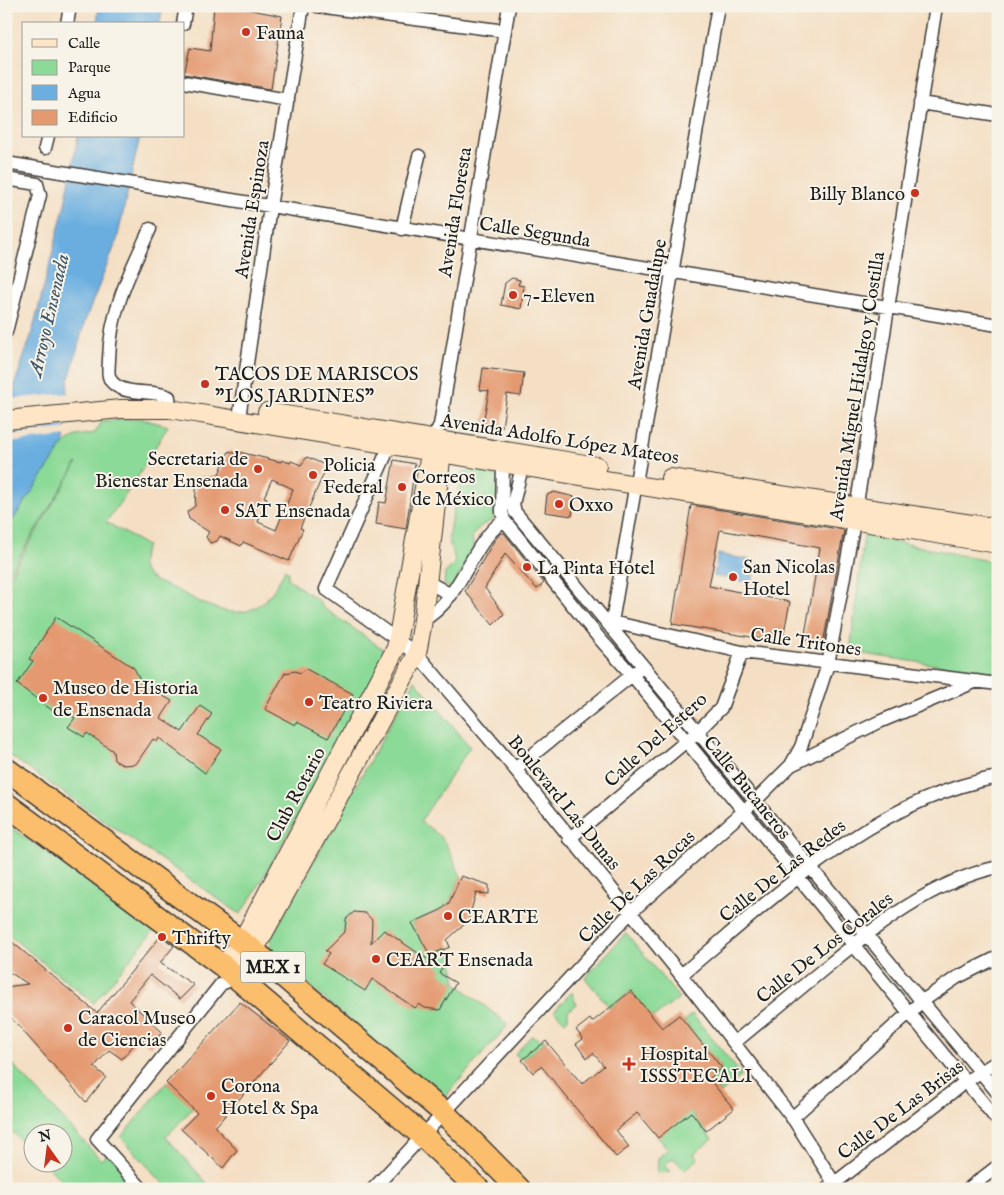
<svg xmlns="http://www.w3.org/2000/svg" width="1004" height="1195" viewBox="0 0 1004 1195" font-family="'IM FELL English',serif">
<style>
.green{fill:#8cda98;stroke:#547b5a}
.water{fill:#6baee0;stroke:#44657e}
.pier{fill:#f4dfc4}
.building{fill:#e4996f;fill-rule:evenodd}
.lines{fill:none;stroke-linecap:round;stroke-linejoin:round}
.street-casing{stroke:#3c3935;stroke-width:15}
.secondary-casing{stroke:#3c3935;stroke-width:20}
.highway-casing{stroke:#3c3935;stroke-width:25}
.street{stroke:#fff;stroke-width:12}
.secondary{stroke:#fde5c5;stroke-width:18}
.highway{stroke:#fabe6d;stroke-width:22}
.poi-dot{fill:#c8321e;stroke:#f7f3e8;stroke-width:2}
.labels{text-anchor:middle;stroke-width:4;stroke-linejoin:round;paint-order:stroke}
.shield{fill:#f7f3e8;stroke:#5e5c59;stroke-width:1}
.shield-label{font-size:18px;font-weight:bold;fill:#1c1c1c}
.poi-label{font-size:19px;fill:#1c1c1c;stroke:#f7f3e8;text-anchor:start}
.street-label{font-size:19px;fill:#1c1c1c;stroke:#f7f3e8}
.water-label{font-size:20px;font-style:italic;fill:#3c566a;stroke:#f7f3e8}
</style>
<rect width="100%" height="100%" fill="#f7f3e8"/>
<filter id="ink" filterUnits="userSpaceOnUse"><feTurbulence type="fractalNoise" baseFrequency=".02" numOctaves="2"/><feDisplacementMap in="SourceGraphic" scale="10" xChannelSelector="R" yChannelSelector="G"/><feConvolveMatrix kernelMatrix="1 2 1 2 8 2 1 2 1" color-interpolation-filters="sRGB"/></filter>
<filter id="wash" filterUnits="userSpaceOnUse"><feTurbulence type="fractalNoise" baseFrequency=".0096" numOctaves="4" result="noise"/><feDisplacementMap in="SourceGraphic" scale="20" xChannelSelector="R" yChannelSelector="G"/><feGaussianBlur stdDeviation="1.12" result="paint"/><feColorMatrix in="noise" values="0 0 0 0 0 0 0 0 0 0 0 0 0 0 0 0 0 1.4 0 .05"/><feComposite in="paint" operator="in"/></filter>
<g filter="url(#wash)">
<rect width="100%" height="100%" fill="#f4dfc4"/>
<!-- green -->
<path class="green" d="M139 418 168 426 134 483 106 522 147 546C143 554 139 564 144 571 151 582 166 585 177 590 224 616 258 630 285 569L288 572V579L319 601 322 607 389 653 253 896 240 914 6 753V582L77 463 6 578V530L64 444 77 436 95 433 102 421Z
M477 468 500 478 494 519 481 526 472 536 474 550 452 588 444 585 445 573 455 563C454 551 450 547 449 539 447 530 460 485 463 472Z
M864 535 998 563V674L850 652Z
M415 680 470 747 420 822C449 838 447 849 461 876L449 903 441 910 412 923 431 955 450 947 456 983 508 1025 442 1100 269 951 272 936Z
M6 824 155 929 94 1003 6 933Z
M626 933 679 998 653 1018 631 991 610 1008 585 978Z
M572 992 576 1004 568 1011V1019L565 1022 554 1011Z
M692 1014 742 1075 721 1093 715 1086 706 1093 700 1086 722 1068 684 1021Z
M531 1036 546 1041 522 1060 515 1054Z
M6 1057 101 1160 110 1152 148 1189H70L44 1163 62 1162V1132H32V1152L6 1126Z
M166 1083 193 1108 166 1137 212 1189H168L121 1137Z
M668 1084 712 1139 694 1154 698 1159 685 1170 673 1158 664 1165 670 1172 657 1173 658 1158 668 1149 657 1136Z"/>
<!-- water -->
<path class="water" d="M99 6H163L160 24H97Z
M78 136H140L117 240 85 321 68 383 64 444 6 530V446L15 383 32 333 65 204Z
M718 554 756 561 752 583 714 576Z"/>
<!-- pier -->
<path class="pier" d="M70 393 68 425 6 431 10 399Z
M67 428V436L7 443 6 446V435Z"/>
<g id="blocks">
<!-- building -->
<path class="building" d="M214 6H231L282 16 271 89 184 74 190 48 210 51Z
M512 278 520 280 518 285 524 286 521 309 501 305 505 283Z
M483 368 524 373 521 396 507 394 502 427 483 423 489 391 480 390Z
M229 451 238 454 239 452 281 462 282 460 290 463 291 461 301 465 307 457 327 466 300 528 303 529 289 561 243 542 241 546 220 536 217 541 210 543 206 537 209 532 189 519 187 512 195 506 197 477 218 476ZM272 479 293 489 276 530 258 522 267 498 264 497Z
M394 460 415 464 406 529 376 524 379 502 386 503Z
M554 492 575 497 572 516 545 512 547 495Z
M691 505 844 530 823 644 804 640 820 548 720 530 709 586 790 602 782 642 672 624Z
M501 533H504L544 583 537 589 505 554 485 588 504 614 493 625 465 591 494 541Z
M56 617 134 668 142 684 172 701 161 718 182 732 200 706 212 714 198 735 221 749 205 773 159 738 157 742 153 739 136 764 123 765 114 760 113 751 87 733 84 737 68 727 75 718 56 706 53 711 17 684 33 661 29 659Z
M306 669 353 694 328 738 297 722 295 725 265 709 285 673 295 671 300 673Z
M461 876 489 885V894L476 893 468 921 447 940 450 947 430 955 412 923 441 910 449 903Z
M354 912 365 913 372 920 371 943 384 930 442 969 439 973 456 983 440 1010 425 1008 419 1004 415 1008 372 979 365 991 322 964 329 954 325 951 345 931 346 919Z
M161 936 174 946 160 963 194 985 180 999 150 975 129 1001 162 1032 151 1047 139 1038 122 1059 109 1050 94 1067 106 1077 86 1102 6 1012V987L28 984 6 970V937L97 1013Z
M631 991 662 1028 679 1015 722 1068 709 1079 734 1109 706 1131 691 1112 658 1138 637 1113 616 1130 629 1147 616 1157 541 1066 533 1073 522 1060 546 1041 582 1084 604 1066 593 1053 587 1058 576 1044 583 1039 576 1030 590 1019 592 1022Z
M240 1002 290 1041 215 1127 237 1150 223 1168 181 1129 197 1113 166 1083Z"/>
</g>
</g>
<g filter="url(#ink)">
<use href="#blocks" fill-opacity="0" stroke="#3c3935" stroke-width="1"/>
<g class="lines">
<defs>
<path id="street" d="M317 6 505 31
M67 24 70 6
M183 24 186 6
M184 82 288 100
M920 103 998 115
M45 148 48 136
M6 163 998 325
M6 179 37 184 40 195 6 332
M150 229C130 272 110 311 109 359 109 368 106 378 114 384 128 396 153 389 169 397L170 409
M402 229 419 156
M239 418 270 207 303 6
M433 438 440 425 509 6
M390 445 326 589 417 654 515 769 681 975 794 1120 838 1189
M503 464 502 512 504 520 599 638 632 675 998 1121
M522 467 513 504 515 512 998 1093
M428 582 451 595
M423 620C463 598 469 545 504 520
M612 622 742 652 998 684
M611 628 718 6
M791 765 801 747 828 664 854 522 936 6
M515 769 637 671
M569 839 696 733 721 708 742 652
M681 975C776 896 872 800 998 777
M734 1043C764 1018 795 993 825 968 877 925 931 882 998 867
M792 1118 921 1002 956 978 998 957
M142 1189 97 1139 221 984 236 978
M373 1189 630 913 755 801 791 765 879 722 977 681
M827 1189 965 1082 998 1061
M968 1189 998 1166"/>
<path id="secondary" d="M267 412 597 466
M6 420 121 409H170L998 544
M670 478 998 528
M223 966 242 941 396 648 432 442
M236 978 254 951 417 654 423 620 443 442"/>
<path id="highway" d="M6 769 254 951 444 1113 519 1189
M6 804 223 966 423 1136 478 1189"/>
</defs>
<!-- street casing -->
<use href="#street" class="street-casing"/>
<!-- secondary casing -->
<use href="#secondary" class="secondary-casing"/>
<!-- highway casing -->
<use href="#highway" class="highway-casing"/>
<!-- street -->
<use href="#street" class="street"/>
<!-- secondary -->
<use href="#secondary" class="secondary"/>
<!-- highway -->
<use href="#highway" class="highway"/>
</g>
</g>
<!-- markers -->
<g class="poi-dot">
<circle cx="246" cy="32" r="5"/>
<circle cx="915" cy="193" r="5"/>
<circle cx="513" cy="295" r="5"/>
<circle cx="205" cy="384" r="5"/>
<circle cx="258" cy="469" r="5"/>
<circle cx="313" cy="475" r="5"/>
<circle cx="402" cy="487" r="5"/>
<circle cx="559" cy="504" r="5"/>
<circle cx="225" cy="510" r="5"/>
<circle cx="527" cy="567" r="5"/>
<circle cx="733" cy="577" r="5"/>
<circle cx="43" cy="698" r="5"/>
<circle cx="309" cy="702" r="5"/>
<circle cx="448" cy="916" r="5"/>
<circle cx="162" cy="937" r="5"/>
<circle cx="376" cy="959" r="5"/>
<circle cx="68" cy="1028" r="5"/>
<path d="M626.5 1056.5h5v5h5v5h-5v5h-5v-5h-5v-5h5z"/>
<circle cx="211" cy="1096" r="5"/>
</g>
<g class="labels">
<!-- shield labels -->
<rect class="shield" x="240.5" y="951.5" width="65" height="31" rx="4"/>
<g class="shield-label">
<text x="273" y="973">MEX 1</text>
</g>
<!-- poi labels -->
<g class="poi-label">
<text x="256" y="39">Fauna</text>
<text x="905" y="200" text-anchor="end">Billy Blanco</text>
<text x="523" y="302">7-Eleven</text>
<text x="215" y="380">TACOS DE MARISCOS<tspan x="215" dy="22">"LOS JARDINES"</tspan></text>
<text x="248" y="465" text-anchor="end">Secretaria de<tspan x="248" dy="22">Bienestar Ensenada</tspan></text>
<text x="323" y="471">Policia<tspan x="323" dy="22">Federal</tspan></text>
<text x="412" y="483">Correos<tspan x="412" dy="22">de México</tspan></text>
<text x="569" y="511">Oxxo</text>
<text x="235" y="517">SAT Ensenada</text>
<text x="743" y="573">San Nicolas<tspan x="743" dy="22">Hotel</tspan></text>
<text x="537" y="574">La Pinta Hotel</text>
<text x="53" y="694">Museo de Historia<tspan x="53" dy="22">de Ensenada</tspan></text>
<text x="319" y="709">Teatro Riviera</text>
<text x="458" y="923">CEARTE</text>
<text x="172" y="944">Thrifty</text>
<text x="386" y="966">CEART Ensenada</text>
<text x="78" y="1024">Caracol Museo<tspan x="78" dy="22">de Ciencias</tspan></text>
<text x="640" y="1060">Hospital<tspan x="640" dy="22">ISSSTECALI</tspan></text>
<text x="221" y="1092">Corona<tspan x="221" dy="22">Hotel &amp; Spa</tspan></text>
</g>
<!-- street labels -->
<g class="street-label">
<text transform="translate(251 209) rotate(-81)" y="7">Avenida Espinoza</text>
<text transform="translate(454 212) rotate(-81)" y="7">Avenida Floresta</text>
<text transform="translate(535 231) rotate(9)" y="7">Calle Segunda</text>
<text transform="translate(646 314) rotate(-80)" y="7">Avenida Guadalupe</text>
<text transform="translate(856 386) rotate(-81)" y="7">Avenida Miguel Hidalgo y Costilla</text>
<text transform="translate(560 438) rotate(9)" y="7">Avenida Adolfo López Mateos</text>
<text transform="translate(806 641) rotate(8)" y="7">Calle Tritones</text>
<text transform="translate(655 739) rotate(-42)" y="7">Calle Del Estero</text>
<text transform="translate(748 787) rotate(51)" y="7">Calle Bucaneros</text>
<text transform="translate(295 794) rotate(-62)" y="7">Club Rotario</text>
<text transform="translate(565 802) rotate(51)" y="7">Boulevard Las Dunas</text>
<text transform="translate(782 870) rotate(-38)" y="7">Calle De Las Redes</text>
<text transform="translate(636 886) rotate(-44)" y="7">Calle De Las Rocas</text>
<text transform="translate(824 947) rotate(-38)" y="7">Calle De Los Corales</text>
<text transform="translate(900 1109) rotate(-37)" y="7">Calle De Las Brisas</text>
</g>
<!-- water labels -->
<g class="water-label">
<text transform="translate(48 315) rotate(-77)" y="7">Arroyo Ensenada</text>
</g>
</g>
<!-- margin -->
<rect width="1004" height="1195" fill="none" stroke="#f7f3e8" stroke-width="25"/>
<!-- legend -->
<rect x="22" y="22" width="162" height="115" fill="#f7f3e8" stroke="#9f9d96"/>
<rect x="32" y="39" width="25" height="8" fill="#fde5c5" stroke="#9f9d96"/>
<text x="68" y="48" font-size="15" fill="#1c1c1c">Calle</text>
<rect x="32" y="60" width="25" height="15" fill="#8cda98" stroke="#9f9d96"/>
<text x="68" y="72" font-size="15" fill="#1c1c1c">Parque</text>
<rect x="32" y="85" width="25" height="15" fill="#6baee0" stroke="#9f9d96"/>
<text x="68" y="98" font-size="15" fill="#1c1c1c">Agua</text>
<rect x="32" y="110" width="25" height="15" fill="#e4996f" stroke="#9f9d96"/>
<text x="68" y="122" font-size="15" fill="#1c1c1c">Edificio</text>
<!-- north arrow -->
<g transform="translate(48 1148) rotate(346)"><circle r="24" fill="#f7f3e8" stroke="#9f9d96"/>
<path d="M0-4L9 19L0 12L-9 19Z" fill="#c8321e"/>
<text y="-8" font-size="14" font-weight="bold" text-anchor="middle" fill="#1c1c1c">N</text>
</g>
</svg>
